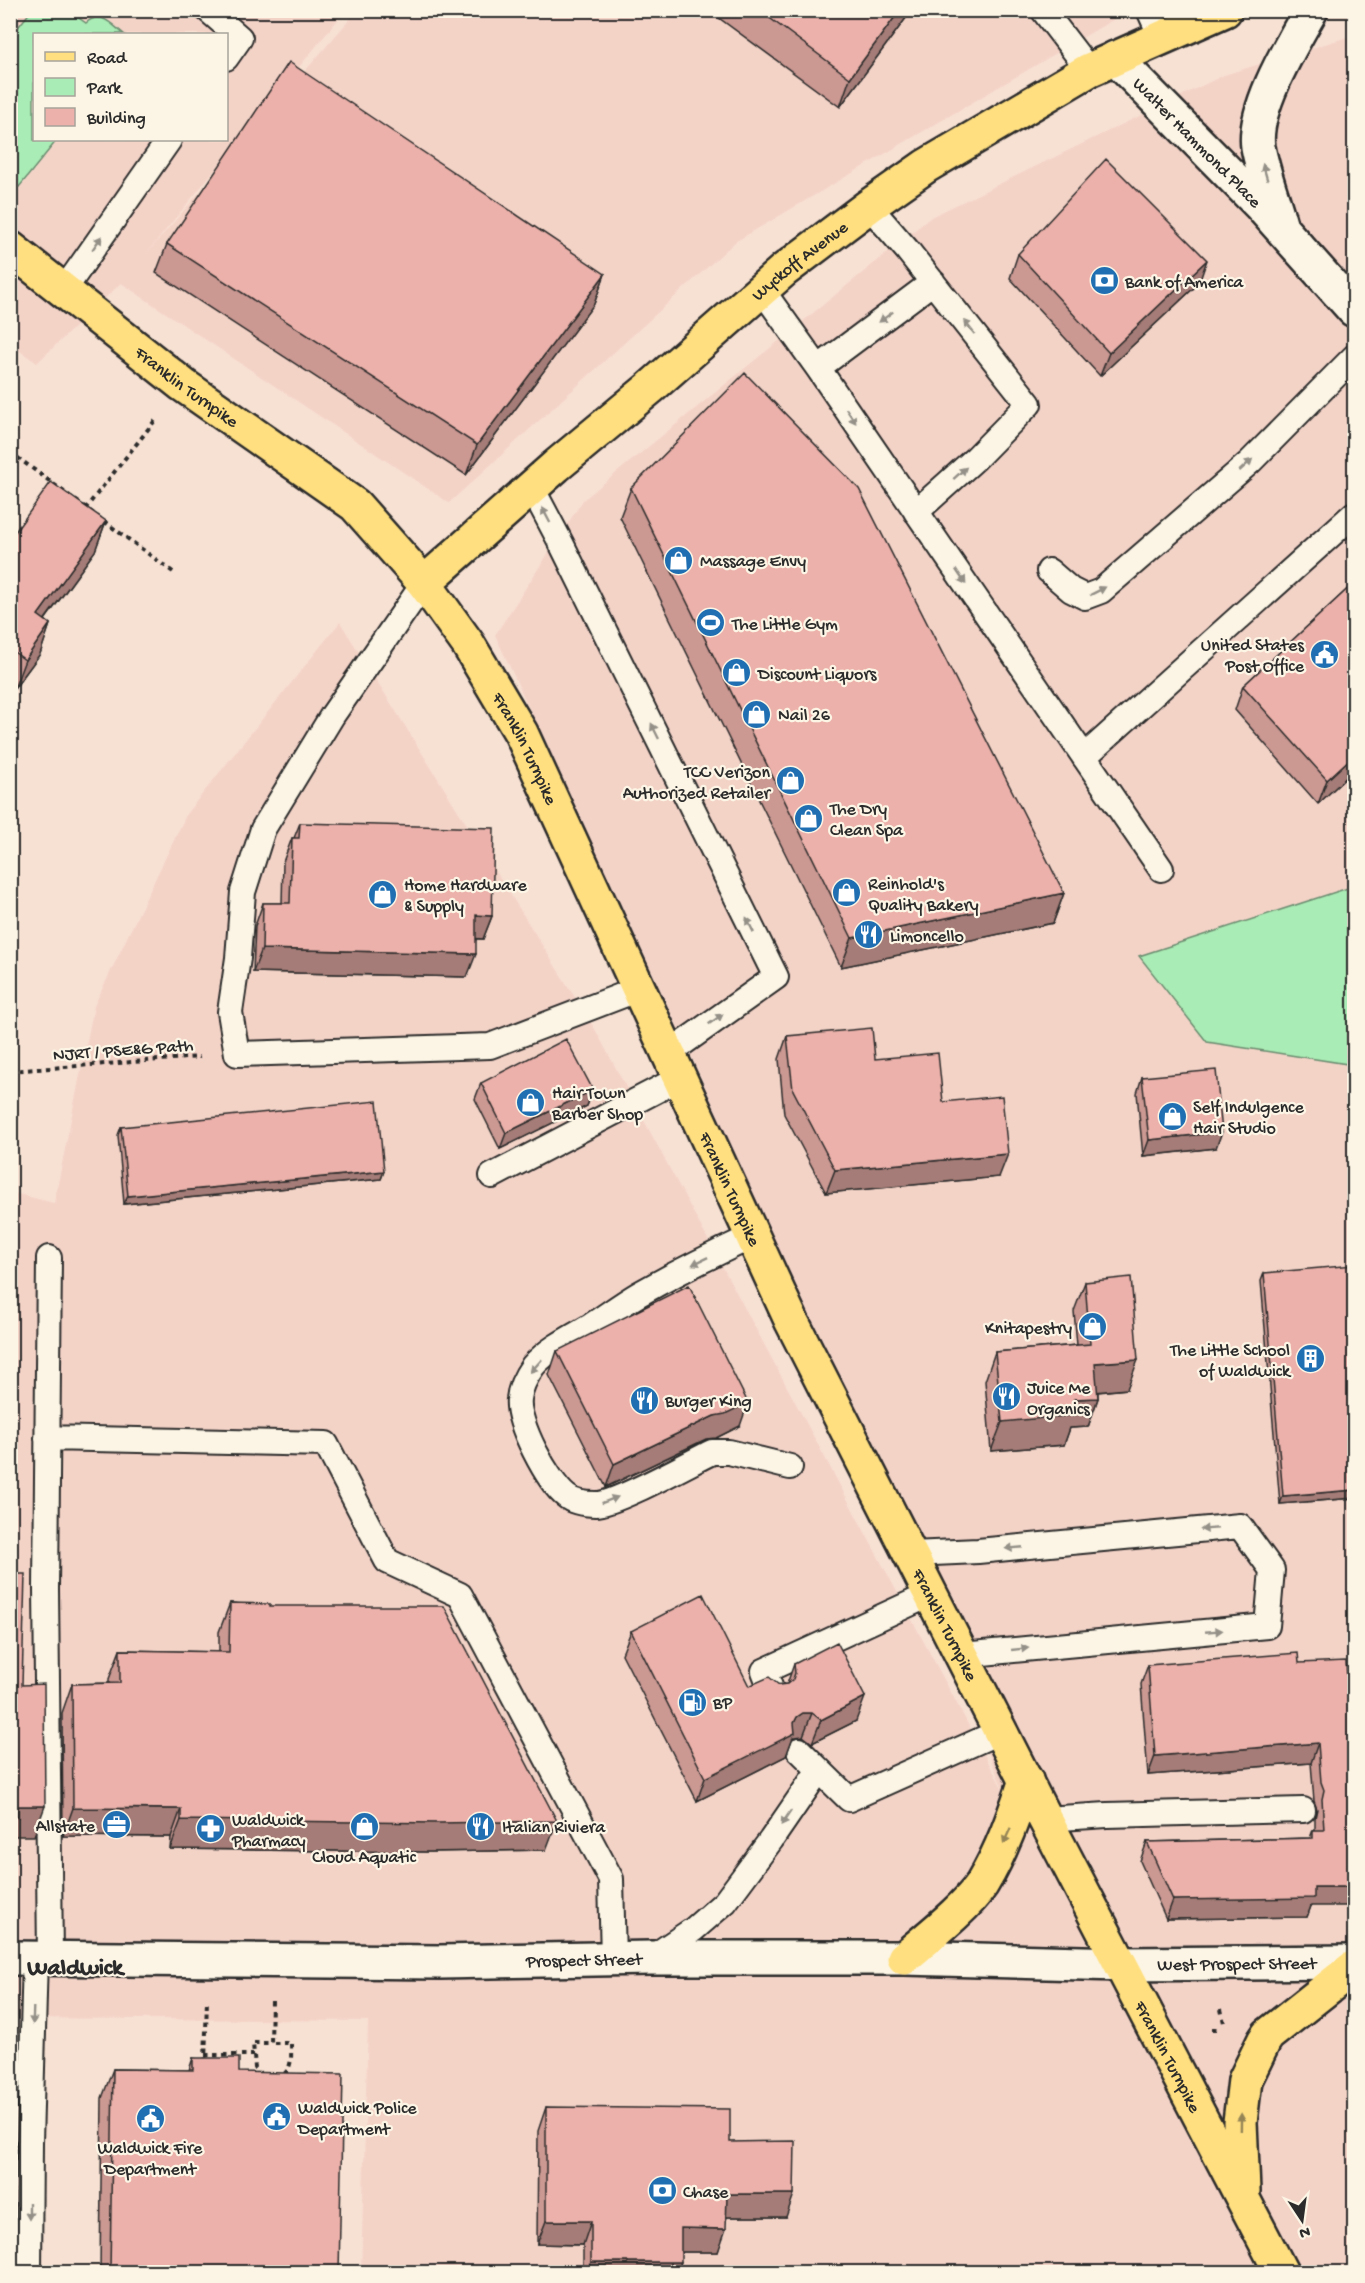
<svg xmlns="http://www.w3.org/2000/svg" width="1365" height="2283" viewBox="0 0 1365 2283" font-family="'Gochi Hand',sans-serif">
<style>
.built{fill:#f4d3c7;fill-rule:evenodd}
.green{fill:#aaecb5;stroke:#6a8c70;stroke-width:1.5}
.lines{fill:none;stroke-linecap:round;stroke-linejoin:round}
.service-casing{stroke:#2b2b2b;stroke-width:28}
.minor-casing{stroke:#2b2b2b;stroke-width:38}
.tertiary-casing{stroke:#2b2b2b;stroke-width:38}
.primary-casing{stroke:#2b2b2b;stroke-width:38}
.path{stroke:#2b2b2b;stroke-width:4;stroke-dasharray:4.5 4.5;stroke-linecap:butt}
.service{stroke:#fcf5e5;stroke-width:24}
.minor{stroke:#fcf5e5;stroke-width:33}
.tertiary{stroke:#fcf5e5;stroke-width:33}
.primary{stroke:#ffdf80;stroke-width:33}
.wall{fill:#cb9892;stroke:#2b2b2b;stroke-width:1.5}
.shaded-wall{fill:#a57c77;stroke:#2b2b2b;stroke-width:1.5}
.building{fill:#ecb1aa;stroke:#2b2b2b;stroke-width:1.5}
.oneway{fill:#949088}
.oneway2{fill:#958556}
.labels{text-anchor:middle;stroke-width:4.5;stroke-linejoin:round;paint-order:stroke}
.street-label{font-size:18px;fill:#2b2b2b;stroke:#fcf5e5}
.poi-label{font-size:18px;fill:#2b2b2b;stroke:#fcf5e5;text-anchor:start}
.district-label{font-size:24px;font-weight:bold;fill:#2b2b2b;stroke:#fcf5e5}
</style>
<rect width="100%" height="100%" fill="#f7e1d3"/>
<filter id="ink" filterUnits="userSpaceOnUse"><feTurbulence type="fractalNoise" baseFrequency=".0167" numOctaves="2"/><feDisplacementMap in="SourceGraphic" scale="12" xChannelSelector="R" yChannelSelector="G"/><feConvolveMatrix kernelMatrix="1 2 1 2 8 2 1 2 1" color-interpolation-filters="sRGB"/></filter>
<g filter="url(#ink)">
<!-- built -->
<path class="built" d="M10 11H345L147 253 357 11H1128L735 242 449 503 121 283 37 363 11 345ZM34 34H226V140H34Z
M1354 35V2272H361L368 2021 11 2018 10 1192 54 1203 94 1006 187 813 340 622 596 1031 1005 1793 708 1093 495 635 583 500 931 217 1224 75Z"/>
<!-- green -->
<path class="green" d="M31 11H69L86 23C101 10 111 24 124 34H34V140H57L19 187 11 181V36Z
M1354 886V1065L1207 1042 1139 956Z"/>
<g class="lines">
<defs>
<path id="service" d="M208 10 240 38 226 58
M1043 10 1089 70
M1149 10 1161 37
M869 206 908 251 1029 404 976 458 916 512
M64 290 169 140
M762 290 818 368 1161 869
M818 368 933 282
M532 488 561 543 776 977 669 1053
M1049 571 1071 590 1085 597 1101 591 1250 462 1354 357
M424 583 332 716 263 829 243 892 238 958 230 1012 237 1054 490 1046 639 989
M1084 757 1354 514
M492 1176 680 1078
M753 1236C714 1254 676 1273 639 1294 622 1304 606 1316 589 1327 570 1338 548 1349 533 1366 526 1376 520 1387 519 1399 516 1422 548 1482 566 1496 574 1503 585 1504 596 1504 614 1505 691 1462 712 1452H729L790 1467
M49 1258 46 1589 50 1957
M47 1438 326 1444 387 1561 460 1595 611 1879 613 1959
M911 1554 978 1551 1240 1526 1272 1570 1267 1626 962 1655
M773 1694 764 1671 931 1594
M799 1750 849 1799 1001 1731
M1045 1819 1107 1815 1303 1810
M651 1958 694 1929 725 1902 771 1840 819 1770
M29 2272 30 2143 35 1957"/>
<g id="minor">
<path id="s1" d="M1115 58 1261 206 1354 310"/>
<path d="M1280 224C1273 199 1263 173 1258 147 1252 109 1292 44 1311 10"/>
</g>
<g id="tertiary">
<path id="s2" d="M10 1958 440 1962 651 1958H904L1120 1964 1354 1962"/>
</g>
<g id="primary">
<path id="s3" d="M10 248 183 385 355 505 424 583 468 644 521 733 792 1322 1045 1819 1281 2272"/>
<path id="s4" d="M424 583 556 466 650 388 784 270 869 206 926 166 1089 70 1225 10"/>
<path d="M904 1958C927 1938 966 1908 982 1884 1002 1851 1014 1816 1026 1780"/>
<path d="M1243 2191 1240 2122 1245 2080 1264 2041 1268 2035 1354 1967"/>
</g>
</defs>
<!-- service casing -->
<use href="#service" class="service-casing"/>
<!-- minor casing -->
<use href="#minor" class="minor-casing"/>
<!-- tertiary casing -->
<use href="#tertiary" class="tertiary-casing"/>
<!-- primary casing -->
<use href="#primary" class="primary-casing"/>
<!-- path -->
<path class="path" d="M10 452 173 572
M85 509 157 418
M10 1071 200 1057
M272 2001 271 2043H291C291 2055 293 2067 283 2075
M1221 2009 1224 2023
M1212 2029H1221
M205 2055H254
M205 2062 207 2000
M262 2075 255 2068 253 2043H271"/>
<!-- service -->
<use href="#service" class="service"/>
<!-- minor -->
<use href="#minor" class="minor"/>
<!-- tertiary -->
<use href="#tertiary" class="tertiary"/>
<!-- primary -->
<use href="#primary" class="primary"/>
</g>
<!-- wall -->
<path class="wall" d="M708 10H912L840 107Z
M167 244 605 274 594 304 466 475 156 273Z
M1018 254 1199 283 1100 376 1010 278Z
M631 488 1064 893 1053 923 841 967 620 517Z
M106 521 95 551 45 620 50 624 40 654 14 689 10 687V539Z
M1354 583V770L1318 804 1235 710 1243 686Z
M300 823 492 916 483 939H476L467 977 253 972 255 926 263 903H282L283 862 292 838H294Z
M787 1036 875 1059 943 1102 999 1177 826 1193 784 1114 779 1059Z
M1142 1077 1216 1148 1143 1156 1137 1093Z
M481 1083 593 1090 587 1106 500 1149 475 1099Z
M121 1127 384 1171 381 1179 124 1204 118 1135Z
M1264 1273 1354 1498 1280 1504 1261 1281Z
M1085 1282 1127 1389 1098 1392V1398L1088 1427 1070 1428 1064 1445 991 1451 985 1381 995 1352 1077 1345 1074 1311Z
M557 1351 740 1426 716 1438 706 1439 606 1487 549 1375Z
M230 1603 270 1606 546 1850 429 1852 170 1849 171 1837 63 1836 62 1713 72 1684 109 1683V1679L120 1650 219 1652V1632Z
M631 1631 749 1686 787 1684 794 1664 856 1721 812 1743 803 1736 795 1737H793L786 1756 697 1801 622 1654Z
M1299 1663 1348 1691 1311 1906 1307 1917 1166 1919 1140 1861 1147 1842 1310 1838 1313 1830H1315V1818L1317 1809 1314 1801 1311 1763 1148 1775 1141 1684 1148 1665Z
M193 2058 239 2072 339 2272H100L102 2098 113 2069 189 2070Z
M546 2107 730 2142 786 2217H727L718 2252H681L677 2272H583V2245L537 2244 538 2131Z"/>
<!-- shaded-wall -->
<path class="shaded-wall" d="M900 10H912L840 107 850 78Z
M1207 260 1199 283 1100 376 1109 353Z
M605 274 594 304 466 475 477 445Z
M106 521 95 551 27 644 38 615Z
M50 624 40 654 14 689 25 660Z
M1354 755V770L1318 804 1327 780Z
M1064 893 1053 923 841 967 852 938Z
M476 915 492 916 483 939 468 938Z
M262 949 476 954 467 977 253 972Z
M593 1090 587 1106 500 1149 506 1133Z
M1222 1132 1216 1148 1143 1156 1149 1140Z
M1008 1154 999 1177 826 1193 835 1170Z
M384 1171 381 1179 124 1204 128 1196Z
M1138 1360 1127 1389 1084 1393 1095 1363Z
M1098 1398 1088 1427 1070 1428 1064 1445 991 1451 1002 1422 1074 1399Z
M748 1403 740 1426 716 1438 706 1439 606 1487 614 1464 714 1416Z
M1354 1490V1498L1280 1504 1283 1496Z
M865 1697 856 1721 812 1743 821 1720Z
M803 1713H812L803 1736 795 1737H793L786 1756 697 1801 705 1778 794 1723 797 1717Z
M1318 1743 1311 1763 1148 1775 1155 1756Z
M18 1806H45L34 1836H11L10 1837V1817Z
M73 1808 181 1809 171 1837 63 1836Z
M181 1820 557 1821 546 1850 429 1852 170 1849Z
M1314 1887H1354V1906H1311L1307 1917 1166 1919 1173 1900Z
M727 2194H794L786 2217H719Z
M546 2221H591L583 2245 537 2244Z
M681 2228 726 2229 718 2252H673Z
M591 2262H681L677 2272H587Z"/>
<!-- building -->
<path class="building" d="M759 10H900L850 78Z
M289 62 605 274 477 445 167 244Z
M1106 159 1207 260 1109 353 1018 254Z
M745 373 859 489 1064 893 852 938 631 488Z
M51 482 106 521 38 615 50 624 25 660 10 649V539Z
M1354 583V755L1327 780 1243 686Z
M300 823 494 828 492 916 476 915V954L262 949 263 903H290L292 838H299Z
M872 1028 875 1059 938 1053 943 1102 1002 1096 1008 1154 835 1170 793 1090 787 1036Z
M566 1039 593 1090 506 1133 481 1083Z
M1216 1070 1222 1132 1149 1140 1142 1077Z
M377 1101 384 1171 128 1196 121 1127Z
M1354 1265V1490L1283 1496 1264 1273Z
M1131 1277 1138 1360 1095 1363 1098 1398 1074 1399 1075 1415 1002 1422 995 1352 1090 1344 1085 1282Z
M689 1285 748 1403 725 1414 714 1416 614 1464 557 1351Z
M10 1574H25L22 1685 44 1684 45 1806H18V1817H10Z
M703 1594 749 1686 769 1677 779 1685 787 1684 793 1679 795 1673 794 1664 837 1642 865 1697 821 1720 812 1713H803L797 1717 794 1723 795 1733 705 1778 631 1631Z
M230 1603 270 1604V1606H444L557 1821 439 1823 181 1820V1809L73 1808 72 1684 120 1683V1650L229 1652Z
M1298 1653 1299 1663 1346 1661 1348 1691H1354V1887H1314V1898L1173 1900 1147 1842 1313 1838V1830H1324L1322 1799 1324 1790 1321 1782 1318 1743 1155 1756 1148 1665Z
M193 2058H239V2072L343 2074 339 2272H110L113 2069 193 2070Z
M546 2107 730 2109V2142L795 2141 794 2194H727L726 2229 681 2228V2262H591V2221H546Z"/>
<!-- one-way arrows -->
<defs><path id="oneway-solid" d="M-6-.8H1V-3.2L6.5 0L1 3.2V.8H-6Z" transform="scale(1.5)"/></defs>
<g class="oneway">
<use href="#oneway-solid" transform="translate(1265 172) rotate(-106)"/>
<use href="#oneway-solid" transform="translate(97 243) rotate(-55)"/>
<use href="#oneway-solid" transform="translate(886 317) rotate(143)"/>
<use href="#oneway-solid" transform="translate(969 327) rotate(-128)"/>
<use href="#oneway-solid" transform="translate(851 416) rotate(56)"/>
<use href="#oneway-solid" transform="translate(1246 465) rotate(-42)"/>
<use href="#oneway-solid" transform="translate(960 473) rotate(-42)"/>
<use href="#oneway-solid" transform="translate(546 515) rotate(-118)"/>
<use href="#oneway-solid" transform="translate(961 577) rotate(56)"/>
<use href="#oneway-solid" transform="translate(1098 591) rotate(-27)"/>
<use href="#oneway-solid" transform="translate(655 731) rotate(-116)"/>
<use href="#oneway-solid" transform="translate(750 925) rotate(-116)"/>
<use href="#oneway-solid" transform="translate(716 1019) rotate(-35)"/>
<use href="#oneway-solid" transform="translate(700 1261) rotate(154)"/>
<use href="#oneway-solid" transform="translate(536 1366) rotate(132)"/>
<use href="#oneway-solid" transform="translate(610 1500) rotate(-21)"/>
<use href="#oneway-solid" transform="translate(1209 1529) rotate(175)"/>
<use href="#oneway-solid" transform="translate(1014 1548) rotate(175)"/>
<use href="#oneway-solid" transform="translate(1214 1631) rotate(-5)"/>
<use href="#oneway-solid" transform="translate(1020 1649) rotate(-6)"/>
<use href="#oneway-solid" transform="translate(786 1818) rotate(124)"/>
<use href="#oneway-solid" transform="translate(33 2016) rotate(92)"/>
<use href="#oneway-solid" transform="translate(29 2211) rotate(90)"/>
</g>
<g class="oneway2">
<use href="#oneway-solid" transform="translate(1007 1836) rotate(114)"/>
<use href="#oneway-solid" transform="translate(1241 2122) rotate(-89)"/>
</g>
</g>
<!-- icons -->
<defs>
<symbol id="bank-disc" viewBox="-11 -11 22 22"><circle r="9.5" fill="#1f6fb2" stroke="#fcf5e5"/><path d="M-6-4H6V4H-6ZM0-2.3a2.3 2.3 0 1 0 0 4.6a2.3 2.3 0 1 0 0-4.6Z" fill="#fff"/></symbol>
<symbol id="shop-disc" viewBox="-11 -11 22 22"><circle r="9.5" fill="#1f6fb2" stroke="#fcf5e5"/><path d="M-5-2.5h2.3a2.7 3.5 0 0 1 5.4 0H5L5.5 6h-11ZM-1.5-2.5h3a1.5 2.3 0 0 0-3 0Z" fill="#fff"/></symbol>
<symbol id="stadium-disc" viewBox="-11 -11 22 22"><circle r="9.5" fill="#1f6fb2" stroke="#fcf5e5"/><path d="M0-5a6.5 5 0 1 0 0 10a6.5 5 0 1 0 0-10ZM-3.5-1.8h7v3.6h-7Z" fill="#fff"/></symbol>
<symbol id="civic-disc" viewBox="-11 -11 22 22"><circle r="9.5" fill="#1f6fb2" stroke="#fcf5e5"/><path d="M-.6-6.5H3V-4.5H.6V-3L4-1V1h2V6H-6V1h2V-1L-.6-3ZM-1.2 2.5V6h2.4V2.5Z" fill="#fff"/></symbol>
<symbol id="restaurant-disc" viewBox="-11 -11 22 22"><circle r="9.5" fill="#1f6fb2" stroke="#fcf5e5"/><path d="M-5-6h1v4h1v-4h1v4h1v-4h1v5L-1.5 .5V6h-2V.5L-5-1ZM5-6V6H3V1.5H1.5Q1.5-4 5-6Z" fill="#fff"/></symbol>
<symbol id="building-disc" viewBox="-11 -11 22 22"><circle r="9.5" fill="#1f6fb2" stroke="#fcf5e5"/><path d="M-4-6H4V6H1V3H-1V6H-4ZM-2.5-4.3h1.7v1.8h-1.7ZM.8-4.3h1.7v1.8H.8ZM-2.5-1h1.7V.8h-1.7ZM.8-1h1.7V.8H.8Z" fill="#fff"/></symbol>
<symbol id="fuel-disc" viewBox="-11 -11 22 22"><circle r="9.5" fill="#1f6fb2" stroke="#fcf5e5"/><path d="M-5.5-6h7V0h2V4h1.3V-2.5L3-4.5l.8-.8L6-3V5H2.5V1h-1V6h-7ZM-4.2-4.7v3.2H.2V-4.7Z" fill="#fff"/></symbol>
<symbol id="office-disc" viewBox="-11 -11 22 22"><circle r="9.5" fill="#1f6fb2" stroke="#fcf5e5"/><path d="M-6-3h4V-5.5h4V-3h4V5H-6ZM-1-4.5V-3h2v-1.5ZM-6 0V1H6V0Z" fill="#fff"/></symbol>
<symbol id="pharmacy-disc" viewBox="-11 -11 22 22"><circle r="9.5" fill="#1f6fb2" stroke="#fcf5e5"/><path d="M-2-6h4v4h4v4h-4v4h-4v-4h-4v-4h4Z" fill="#fff"/></symbol>
</defs>
<g fill-rule="evenodd">
<use href="#bank-disc" x="1088" y="264" width="33" height="33"/>
<use href="#shop-disc" x="662" y="544" width="33" height="33"/>
<use href="#stadium-disc" x="694" y="606" width="33" height="33"/>
<use href="#civic-disc" x="1308" y="638" width="33" height="33"/>
<use href="#shop-disc" x="720" y="656" width="33" height="33"/>
<use href="#shop-disc" x="740" y="698" width="33" height="33"/>
<use href="#shop-disc" x="774" y="764" width="33" height="33"/>
<use href="#shop-disc" x="792" y="802" width="33" height="33"/>
<use href="#shop-disc" x="830" y="876" width="33" height="33"/>
<use href="#shop-disc" x="366" y="878" width="33" height="33"/>
<use href="#restaurant-disc" x="852" y="918" width="33" height="33"/>
<use href="#shop-disc" x="514" y="1086" width="33" height="33"/>
<use href="#shop-disc" x="1156" y="1100" width="33" height="33"/>
<use href="#shop-disc" x="1076" y="1310" width="33" height="33"/>
<use href="#building-disc" x="1294" y="1342" width="33" height="33"/>
<use href="#restaurant-disc" x="990" y="1380" width="33" height="33"/>
<use href="#restaurant-disc" x="628" y="1384" width="33" height="33"/>
<use href="#fuel-disc" x="676" y="1686" width="33" height="33"/>
<use href="#office-disc" x="100" y="1808" width="33" height="33"/>
<use href="#restaurant-disc" x="464" y="1810" width="33" height="33"/>
<use href="#shop-disc" x="348" y="1810" width="33" height="33"/>
<use href="#pharmacy-disc" x="194" y="1812" width="33" height="33"/>
<use href="#civic-disc" x="260" y="2100" width="33" height="33"/>
<use href="#civic-disc" x="134" y="2102" width="33" height="33"/>
<use href="#bank-disc" x="646" y="2174" width="33" height="33"/>
</g>
<g class="labels">
<!-- street labels -->
<g class="street-label">
<text dy="6" stroke="none"><textPath href="#s1" startOffset="118">Walter Hammond Place</textPath></text>
<text dy="6" stroke="none"><textPath href="#s4" startOffset="495">Wyckoff Avenue</textPath></text>
<text dy="6" stroke="none"><textPath href="#s3" startOffset="225">Franklin Turnpike</textPath></text>
<text dy="6" stroke="none"><textPath href="#s3" startOffset="729">Franklin Turnpike</textPath></text>
<text transform="translate(123 1049) rotate(-4)" y="6">NJRT / PSE&amp;G Path</text>
<text dy="6" stroke="none"><textPath href="#s3" startOffset="1215">Franklin Turnpike</textPath></text>
<text dy="6" stroke="none"><textPath href="#s3" startOffset="1701">Franklin Turnpike</textPath></text>
<text dy="6" stroke="none"><textPath href="#s2" startOffset="574">Prospect Street</textPath></text>
<text dy="6" stroke="none"><textPath href="#s2" startOffset="1227">West Prospect Street</textPath></text>
<text dy="6" stroke="none"><textPath href="#s3" startOffset="2187">Franklin Turnpike</textPath></text>
</g>
<!-- poi labels -->
<g class="poi-label">
<text x="1125" y="287">Bank of America</text>
<text x="700" y="566">Massage Envy</text>
<text x="732" y="629">The Little Gym</text>
<text x="1304" y="650" text-anchor="end">United States<tspan x="1304" dy="21">Post Office</tspan></text>
<text x="758" y="679">Discount Liquors</text>
<text x="778" y="720">Nail 26</text>
<text x="770" y="777" text-anchor="end">TCC Verizon<tspan x="770" dy="21">Authorized Retailer</tspan></text>
<text x="830" y="814">The Dry<tspan x="830" dy="21">Clean Spa</tspan></text>
<text x="868" y="889">Reinhold's<tspan x="868" dy="21">Quality Bakery</tspan></text>
<text x="404" y="890">Home Hardware<tspan x="404" dy="21">&amp; Supply</tspan></text>
<text x="890" y="941">Limoncello</text>
<text x="552" y="1098">Hair Town<tspan x="552" dy="21">Barber Shop</tspan></text>
<text x="1193" y="1112">Self Indulgence<tspan x="1193" dy="21">Hair Studio</tspan></text>
<text x="1072" y="1333" text-anchor="end">Knitapestry</text>
<text x="1290" y="1355" text-anchor="end">The Little School<tspan x="1290" dy="21">of Waldwick</tspan></text>
<text x="1027" y="1393">Juice Me<tspan x="1027" dy="21">Organics</tspan></text>
<text x="665" y="1406">Burger King</text>
<text x="713" y="1708">BP</text>
<text x="232" y="1825">Waldwick<tspan x="232" dy="21">Pharmacy</tspan></text>
<text x="95" y="1831" text-anchor="end">Allstate</text>
<text x="502" y="1832">Italian Riviera</text>
<text x="364" y="1862" text-anchor="middle">Cloud Aquatic</text>
<text x="298" y="2113">Waldwick Police<tspan x="298" dy="21">Department</tspan></text>
<text x="150" y="2153" text-anchor="middle">Waldwick Fire<tspan x="150" dy="21">Department</tspan></text>
<text x="683" y="2197">Chase</text>
</g>
<!-- district labels -->
<g class="district-label">
<text x="75" y="1974">Waldwick</text>
</g>
</g>
<!-- margin -->
<rect width="1365" height="2283" fill="none" stroke="#fcf5e5" stroke-width="36"/>
<rect x="18" y="18" width="1329" height="2247" fill="none" stroke="#2b2b2b" stroke-width="2" filter="url(#ink)"/>
<!-- legend -->
<rect x="33" y="33" width="195" height="108" fill="#fcf5e5" stroke="#a8a49b" stroke-width="1.5"/>
<rect x="45" y="52" width="30" height="9" fill="#ffdf80" stroke="#a8a49b" stroke-width="1.5"/>
<text x="87" y="63" font-size="18" fill="#2b2b2b">Road</text>
<rect x="45" y="78" width="30" height="18" fill="#aaecb5" stroke="#a8a49b" stroke-width="1.5"/>
<text x="87" y="93" font-size="18" fill="#2b2b2b">Park</text>
<rect x="45" y="108" width="30" height="18" fill="#ecb1aa" stroke="#a8a49b" stroke-width="1.5"/>
<text x="87" y="123" font-size="18" fill="#2b2b2b">Building</text>
<!-- north arrow -->
<g transform="translate(1302 2220) rotate(167)" stroke="#fcf5e5" stroke-width="4.5" paint-order="stroke">
<path d="M0-4.5L10 22L0 15L-10 22Z" fill="#2b2b2b"/>
<text y="-9" font-size="16" font-weight="bold" text-anchor="middle" fill="#2b2b2b">N</text>
</g>
</svg>
